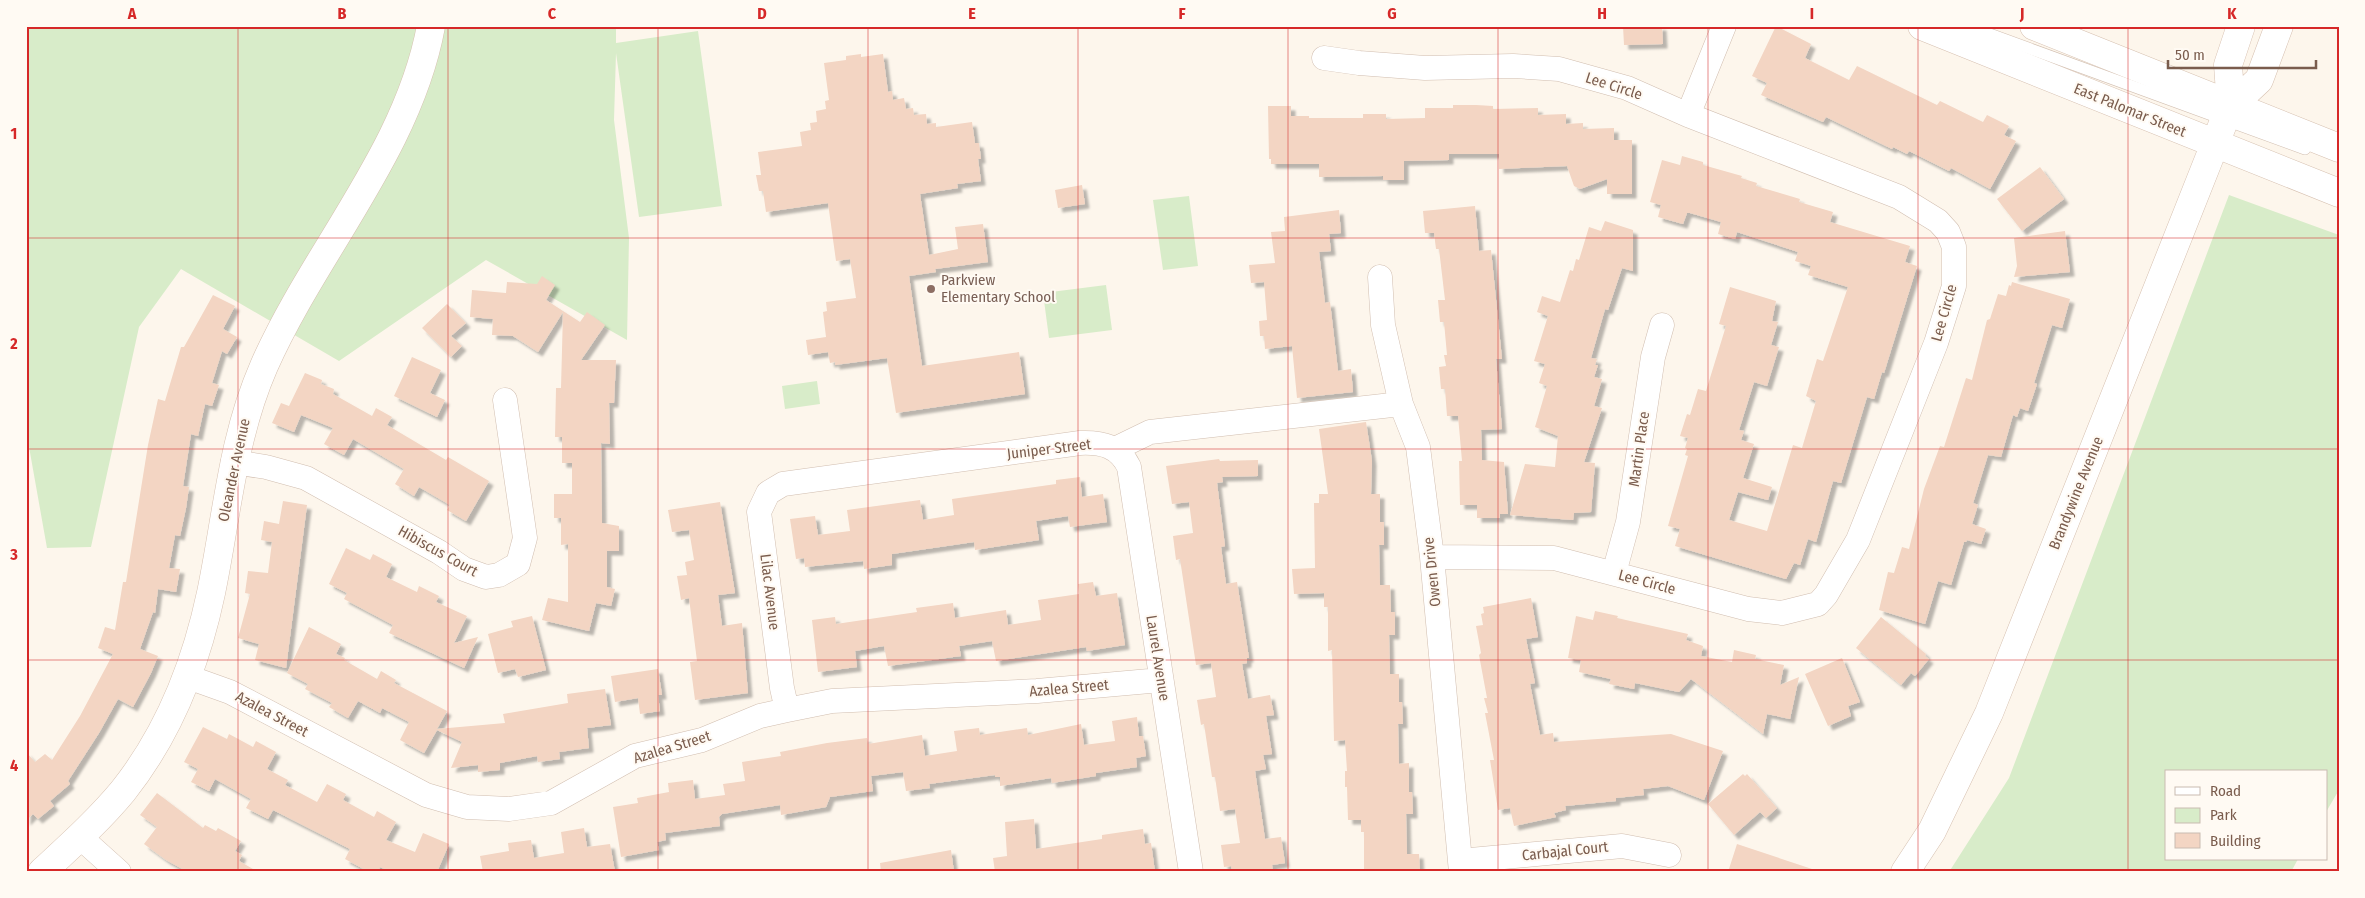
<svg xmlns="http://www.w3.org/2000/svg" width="2365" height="898" viewBox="0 0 2365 898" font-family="'Fira Sans Condensed',sans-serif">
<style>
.green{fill:#d8ecc9}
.building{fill:#f3d5c3;filter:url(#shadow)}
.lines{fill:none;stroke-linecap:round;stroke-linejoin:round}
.lane-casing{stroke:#d1beb0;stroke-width:12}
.street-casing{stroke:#d1beb0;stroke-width:25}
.secondary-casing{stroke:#d6c0b0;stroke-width:29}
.lane{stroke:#fff;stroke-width:11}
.street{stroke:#fff;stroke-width:24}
.secondary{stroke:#fff;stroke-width:28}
.grid{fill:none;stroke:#d62828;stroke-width:1;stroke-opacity:0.55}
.education-dot{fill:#8d6e63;stroke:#fffaf3;stroke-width:2}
.labels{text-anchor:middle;stroke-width:4;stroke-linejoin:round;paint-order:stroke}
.street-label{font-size:15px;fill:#7a5c4d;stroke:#fffaf3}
.education-label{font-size:15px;fill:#785e54;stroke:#fffaf3;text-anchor:start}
.neatline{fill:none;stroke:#d62828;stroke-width:2}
.grid-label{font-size:16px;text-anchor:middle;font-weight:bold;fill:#d62828}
</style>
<defs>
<filter id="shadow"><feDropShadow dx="4.5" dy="4.5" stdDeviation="1" flood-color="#0004"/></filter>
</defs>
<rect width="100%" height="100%" fill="#fdf6ec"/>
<!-- green -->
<path class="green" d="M26 26H616V43L698 31 722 206 639 217 616 53 614 120 629 238 627 340 486 260 339 361 181 269 139 327 91 547 47 548 26 430Z
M2229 195 2339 235V790L2326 812V772H2166V859H2298L2291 872H1949L2009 778Z
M1189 196 1198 266 1163 270 1153 200Z
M1106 285 1112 330 1049 338 1043 293Z
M817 381 820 404 785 409 782 386Z"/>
<!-- building -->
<path class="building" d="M1623 26H1662L1663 44 1624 45Z
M1776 26 1811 44 1805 58 1849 80 1857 66 1937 105 1940 101 1983 122 1987 115 2009 126 2004 135 2016 141 1990 189 1951 168 1949 171 1909 151 1907 154 1893 147 1892 149 1826 117 1823 122 1761 95 1767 83 1752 76Z
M861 54V57L883 54 888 92 892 91 893 100 904 98 906 109 913 108 914 115 926 114 927 124 936 123V127L972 122 975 143H979L981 159H978L981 181 957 184 958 188 920 194 929 255 958 249 955 227 983 224 988 262 935 269 936 272 909 276 922 366 1019 352 1025 394 896 413 887 358 835 365V362L830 363 828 352 808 355 806 340 826 337 823 312 827 311 826 302 856 298 850 259 836 261 828 203 766 212 763 191H759L756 175H761L758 152 802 146 800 132 811 130 810 123 817 122 816 111 826 109 825 101 829 100 824 63 846 60V56Z
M1453 105H1476L1493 106V109L1538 108V115L1566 114V124L1583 123V129L1614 128V140H1632V194H1607V179L1580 189 1574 186 1567 166 1499 169V154H1449V160L1404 161V180H1383V176L1319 177V164H1271V159H1269L1268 106H1291V116H1309V118H1363V114H1386V119L1425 118V108H1453Z
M1682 156 1703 162V165L1742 176 1741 178 1757 183 1756 186 1800 199 1799 202 1833 212 1830 222 1910 246 1905 262 1917 266 1884 373 1882 372 1874 399 1867 397 1841 483 1833 481 1816 542 1808 539 1800 565 1794 563 1786 579 1675 546 1680 529 1668 526 1688 456 1685 455 1687 449 1685 448 1688 438 1680 436 1687 414 1690 415 1698 389 1706 391 1726 326 1719 324 1730 287 1776 301 1772 321 1778 322 1771 345 1779 347 1767 386 1754 382 1739 430 1744 431 1741 440 1754 444 1743 478 1772 487 1768 500 1738 492 1729 520 1767 531 1793 445 1802 448 1816 401 1806 396 1817 359 1823 361 1848 287 1808 275 1811 266 1795 261 1798 252 1737 232 1735 239 1718 234 1721 222 1690 213H1687L1683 224 1658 217 1661 205 1650 202 1662 160 1680 165Z
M2040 167 2064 199 2022 231 1997 199Z
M1082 185 1085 204 1058 208 1055 190Z
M1475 206 1479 251 1491 250 1502 359H1496L1502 429 1481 430 1482 460 1504 462 1508 514H1500V518H1477V505H1460L1459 461H1462L1458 416H1447L1445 389H1441L1439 367 1446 366 1444 355H1447L1444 322H1440L1438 300H1445L1439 249H1436L1434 233H1425L1423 211Z
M1339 210 1341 233 1329 234 1331 251 1319 252 1325 303 1330 302 1338 371 1351 369 1353 392 1297 398 1292 346 1265 349 1264 336H1260L1259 321 1267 320 1264 282 1251 283 1249 265 1275 263 1271 232 1285 231 1284 217Z
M1605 221 1633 230V271L1622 268 1608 310 1605 309 1591 358 1597 359 1595 365H1598L1594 377 1602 379 1594 406 1602 408 1584 462 1595 463 1591 512 1574 513 1573 520 1510 515 1525 464 1555 467 1558 436 1535 427 1547 386 1539 383 1545 364 1534 361 1548 316 1537 312 1542 296 1560 302 1570 270 1573 271 1576 259 1579 260 1589 227 1601 231Z
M2065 231 2070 272 2014 277 2017 266 2014 238Z
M542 276 555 285 546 300 580 322 587 312 605 325 581 360H616L614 403H609L610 444 601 443 602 523 619 526V551H607V587L615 589 611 606 596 603 589 631 542 620 548 598 568 602V544L561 545V518H554V494H572V463H562V437H555L556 388H561L563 312 538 352 513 336 492 335 493 319 470 317 472 290 506 293 507 282 537 284Z
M2012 282 2070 299 2062 328 2052 325 2034 383 2037 384 2028 411 2020 408 2017 417 2013 415 2001 457 1988 455 1973 503 1978 505 1972 524 1986 529 1981 544 1967 540 1966 542H1964L1951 585 1938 581 1925 624 1879 610 1888 572 1894 573 1902 547 1909 549 1924 489 1940 446 1944 447 1966 378 1972 380 1987 320 1990 319 1998 294 2006 296 2009 285 2011 286Z
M213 295 235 306 223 329 237 337 227 354 222 351 212 383 219 385 212 406 205 404 198 436 191 434 183 486 189 487 186 508 180 536 175 535 169 568 180 569 176 592 158 589 155 613 153 612 140 649 158 656 151 673 133 707 118 699 99 733 68 781 70 784 50 801 54 806 38 819 33 814 26 821V752L35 762 45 754 52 760 80 716 113 654 98 648 105 627 115 630 123 582H126L148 445 158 399 165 401 181 347H184Z
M447 304 466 323 451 336 462 346 451 357 422 328Z
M412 357 441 370 430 393 445 400 437 417 394 396Z
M305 373 322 380 321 384 334 389 333 394 372 416 376 408 392 417 387 425 446 460 448 457 489 481 466 521 447 510 450 505 419 487 414 496 395 484 404 469 353 439 344 455 324 444 333 428 301 415 294 432 272 423 281 403 289 406Z
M1366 422 1372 461 1371 494H1380V522H1384V545H1379L1380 585H1390L1391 612H1395V635H1389L1390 674H1399V702H1402L1403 724H1398L1399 764 1409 763V792H1412L1413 814H1406L1407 854H1419L1420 872H1364V832H1361V820H1348L1347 787H1345V771H1347L1345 740 1334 741 1332 650 1328 651V607H1324V593L1294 594 1292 569 1315 568 1314 503H1319V494H1328L1319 429Z
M1219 459 1220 461 1258 460V476L1222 477 1223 482 1217 483 1225 546 1221 547 1226 584 1237 582 1249 658H1247V663L1242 664 1248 699 1270 695 1274 715 1266 716 1272 754 1263 755 1266 769 1255 771 1265 839 1281 837 1285 863 1272 865 1273 872H1232L1231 866 1224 867 1221 845 1240 843 1235 809 1220 811 1215 777H1212L1204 724 1201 725 1197 700 1216 697 1211 663 1196 665 1180 559 1176 560 1173 536 1193 533 1189 502 1172 504 1166 466Z
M1080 477 1082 497 1103 494 1107 522 1070 527 1068 516 1036 521 1039 540 975 550 974 542 892 554V565L864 569 863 561 805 567 804 558 796 559 790 519 815 516 818 535 850 531 847 510 920 500 923 520 954 515 952 499 1056 484V480Z
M283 501 307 505 286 668 255 660 259 644 238 638 250 594 245 593 248 571 268 573 272 542 261 540 264 521 279 524Z
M720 502 735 593 718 595 722 626 742 623 748 693 695 700 690 662 697 661 689 598 681 600 677 576 687 575 685 562 694 560 689 530 672 532 668 510Z
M346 548 370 560 373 554 392 564 386 577 417 592 419 586 439 596 436 602 467 616 454 643 478 637 464 668 389 633 393 625 344 599 347 593 329 584Z
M1093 582 1096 596 1117 593 1125 645 1087 651 1086 647 996 661 992 641 959 646 961 656 888 666 884 646 855 651 857 667 818 672 812 620 835 617 836 624 917 612 916 608 953 603 955 618 1006 610 1008 625 1041 620 1038 600 1079 594 1078 584Z
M1531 598 1538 637 1526 639 1535 683 1530 684 1540 735 1553 733 1554 742 1671 734 1723 751 1704 800 1668 786 1643 789 1644 795 1616 798V801L1565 806 1566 810 1554 813 1556 817 1514 826 1510 808 1498 810 1490 760H1494L1485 713H1488L1484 698H1487L1479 655 1481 653 1476 626 1483 625 1481 614 1484 613 1483 607Z
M1595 611 1618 616 1617 618 1688 634 1686 640 1703 646 1701 656 1732 662 1734 650 1756 655 1755 659 1784 665 1780 685 1799 677 1790 719 1767 714 1763 734 1691 679 1679 692 1635 683 1634 689 1609 684 1611 679 1579 672 1581 660 1568 658 1576 616 1593 620Z
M532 616 546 670 518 677 515 669 498 673 488 634 513 627 511 621Z
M1881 617 1926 654 1925 656 1929 659 1915 676 1911 673 1901 685 1856 648Z
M309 627 341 644 336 654 345 658 344 660 377 679 381 671 396 680 394 683 447 711 437 729 505 723 503 714 568 703 567 694 605 689 611 725 587 728 589 748 559 752 560 759 538 762 537 756 500 763V770L478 772V765L451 768 462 742 437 730 424 753 400 740 409 722 382 708 380 713 358 701 348 718 329 707 332 703 305 689 308 684 287 673Z
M1842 658 1860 702 1848 706 1851 716 1828 726 1805 674Z
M658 669 662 695H658L660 711 640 714 638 698 615 702 611 676Z
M1137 717 1139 736H1143L1146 756 1136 758 1137 767 1096 773V776L1052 783 1051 778 1000 786V777H995V775L929 784 930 788 906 791 903 772 871 776 873 791 830 797 826 807 781 815 780 805 722 814 719 817 720 826 665 833 666 840 657 842 659 850 621 857 613 807 638 803 637 798 669 792 668 783 693 780 695 799 725 795 723 784 745 781 742 762 781 756 780 752 827 743 867 738 868 744 922 735 925 756 957 751 954 731 979 728 980 735 1027 728 1028 735 1081 724 1084 745 1115 741 1112 721Z
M203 727 227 739 229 734 253 747 256 741 276 752 267 769 288 780 285 785 317 802 327 784 346 794 343 800 374 817 377 811 396 822 386 840 415 852 423 833 449 844 437 872H391L380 867 378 872H369L345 859 350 849 273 810 268 819 246 808 251 799 215 779 209 791 191 782 198 769 184 762Z
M1743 774 1745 776 1747 774 1777 808 1766 818 1760 812 1734 835 1708 804Z
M157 793 203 828 205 825 216 831 218 828 241 841 235 851 242 855 239 861 258 872H188L166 860 144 844 157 827 140 815Z
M1034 819 1036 849 1102 839V835L1143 829 1145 844 1151 843 1155 872H995L993 858 1007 856 1005 822Z
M584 828 587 847 610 844 615 872H483L480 856 509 851 508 843 531 840 534 858 564 853 561 832Z
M1737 844 1812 869V872H1728Z
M951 850 954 872H881L880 863Z"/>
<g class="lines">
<defs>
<path id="lane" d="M1954 26 1984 32 2305 149"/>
<path id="street" d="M1324 58 1359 63 1425 68 1513 66 1559 69 1627 88 1688 115 1899 197 1938 221 1948 232 1954 247V286L1936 343 1858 540 1826 595 1818 604 1782 613 1748 609 1554 558 1432 557
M1688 115 1724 26
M1380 277 1383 325 1401 404 1418 447 1432 557 1461 872
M1115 449 1150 432 1401 404
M233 462 266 467 306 478 439 552 464 569 486 577 499 575 518 564 525 538 505 400
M1614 573 1628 522 1653 357 1662 325
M188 677 230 692 426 795 467 807 509 809 551 803 635 756 702 740 760 716 787 710 832 701 1037 691 1161 680
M787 710 782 688 759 512 768 493 783 484 1080 443C1102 442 1119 446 1129 467L1191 872
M80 837 119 872
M1460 861 1622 846 1669 855"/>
<path id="secondary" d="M1922 26 2339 193
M2034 26 2339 148
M2231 106 2228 65 2241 26
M42 872C70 846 99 820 123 791 169 733 196 664 211 593 227 516 232 439 264 366 314 252 408 151 431 26
M1905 872 1932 831 1989 713 2224 121 2231 106 2259 80 2279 26"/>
</defs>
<!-- lane casing -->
<use href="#lane" class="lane-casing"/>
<!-- street casing -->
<use href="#street" class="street-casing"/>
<!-- secondary casing -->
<use href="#secondary" class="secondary-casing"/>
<!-- lane -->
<use href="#lane" class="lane"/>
<!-- street -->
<use href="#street" class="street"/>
<!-- secondary -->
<use href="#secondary" class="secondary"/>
</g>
<!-- grid -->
<path class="grid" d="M238 26V872M448 26V872M658 26V872M868 26V872M1078 26V872M1288 26V872M1498 26V872M1708 26V872M1918 26V872M2128 26V872M26 238H2339M26 449H2339M26 660H2339"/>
<!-- markers -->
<circle class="education-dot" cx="931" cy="289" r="5"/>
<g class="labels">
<!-- street labels -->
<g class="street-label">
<text transform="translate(1614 86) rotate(18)" y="5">Lee Circle</text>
<text transform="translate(2130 110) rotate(22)" y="5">East Palomar Street</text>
<text transform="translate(1944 313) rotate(-74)" y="5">Lee Circle</text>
<text transform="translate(1049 449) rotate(-7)" y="5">Juniper Street</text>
<text transform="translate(1639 449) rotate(-82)" y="5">Martin Place</text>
<text transform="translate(234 470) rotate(-78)" y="5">Oleander Avenue</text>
<text transform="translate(2076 493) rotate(-68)" y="5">Brandywine Avenue</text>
<text transform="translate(438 551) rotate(29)" y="5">Hibiscus Court</text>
<text transform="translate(1432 572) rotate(-96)" y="5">Owen Drive</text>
<text transform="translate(1647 582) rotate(15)" y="5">Lee Circle</text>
<text transform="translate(770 592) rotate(83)" y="5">Lilac Avenue</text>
<text transform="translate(1158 658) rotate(81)" y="5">Laurel Avenue</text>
<text transform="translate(1069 688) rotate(-5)" y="5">Azalea Street</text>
<text transform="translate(272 714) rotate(28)" y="5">Azalea Street</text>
<text transform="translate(672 747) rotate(-17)" y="5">Azalea Street</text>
<text transform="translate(1565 851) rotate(-6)" y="5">Carbajal Court</text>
</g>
<!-- education labels -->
<g class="education-label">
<text x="941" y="285">Parkview<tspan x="941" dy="17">Elementary School</tspan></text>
</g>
</g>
<!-- border -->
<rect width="2365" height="898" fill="none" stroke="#fffaf3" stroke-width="55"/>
<!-- legend -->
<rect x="2165" y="770" width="162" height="90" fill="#fffaf3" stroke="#cabbb1"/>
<rect x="2175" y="787" width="25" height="8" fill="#ffffff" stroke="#cabbb1"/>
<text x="2210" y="796" font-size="15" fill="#7a5c4d">Road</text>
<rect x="2175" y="808" width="25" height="15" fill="#d8ecc9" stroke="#cabbb1"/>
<text x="2210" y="820" font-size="15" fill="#7a5c4d">Park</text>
<rect x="2175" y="833" width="25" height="15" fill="#f3d5c3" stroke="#cabbb1"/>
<text x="2210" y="846" font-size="15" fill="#7a5c4d">Building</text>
<!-- scale -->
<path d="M2168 60v8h148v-8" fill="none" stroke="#7a5c4d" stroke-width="2.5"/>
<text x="2175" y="60" font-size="15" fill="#7a5c4d" stroke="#fffaf3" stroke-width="4" paint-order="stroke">50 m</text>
<rect x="28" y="28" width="2310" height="842" class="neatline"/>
<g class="grid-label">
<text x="132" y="19">A</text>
<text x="342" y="19">B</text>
<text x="552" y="19">C</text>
<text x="762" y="19">D</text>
<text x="972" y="19">E</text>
<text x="1182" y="19">F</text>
<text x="1392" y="19">G</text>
<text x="1602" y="19">H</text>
<text x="1812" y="19">I</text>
<text x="2022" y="19">J</text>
<text x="2232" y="19">K</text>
<text x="14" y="139">1</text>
<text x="14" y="349">2</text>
<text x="14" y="560">3</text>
<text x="14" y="771">4</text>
</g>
</svg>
